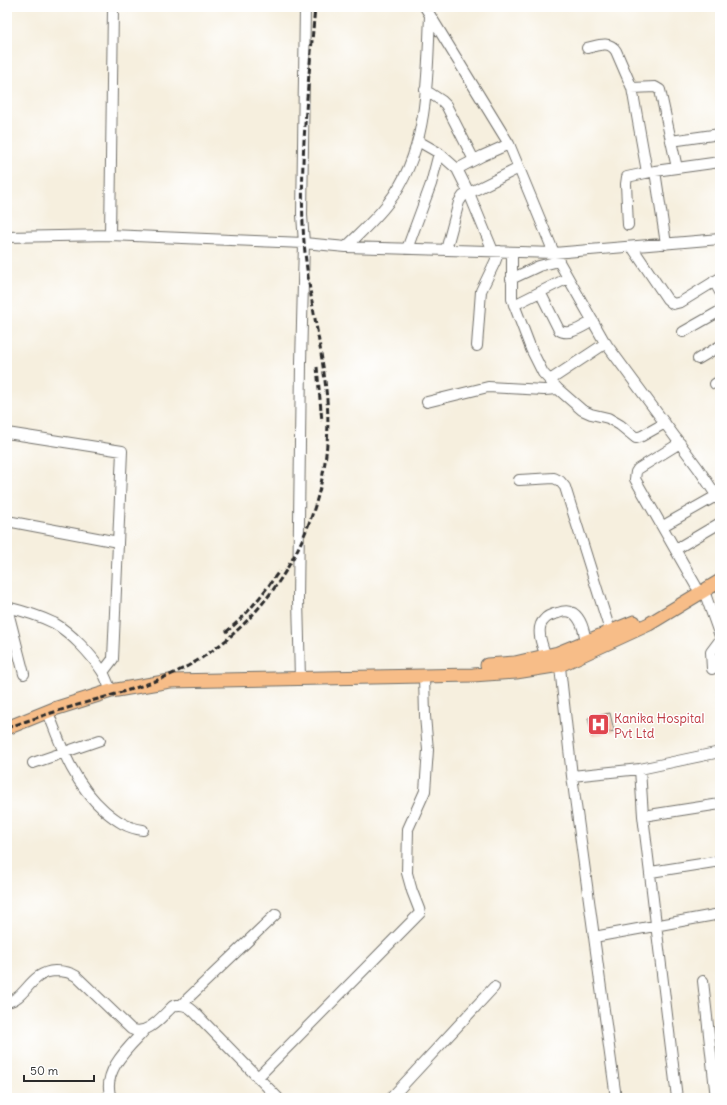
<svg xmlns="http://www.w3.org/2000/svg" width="727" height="1105" viewBox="0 0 727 1105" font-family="Delius,sans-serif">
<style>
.building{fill:#ebac8d}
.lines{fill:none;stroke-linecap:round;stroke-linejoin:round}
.minor-casing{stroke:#72706a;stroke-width:12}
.major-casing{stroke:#72706a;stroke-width:15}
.minor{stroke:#fff;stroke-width:10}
.major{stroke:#f7bd88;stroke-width:13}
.rail{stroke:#2b2b2b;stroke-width:3;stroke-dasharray:6 3;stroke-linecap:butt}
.labels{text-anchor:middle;stroke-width:3;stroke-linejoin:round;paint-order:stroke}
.health-label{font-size:13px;fill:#be3a42;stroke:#fff;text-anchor:start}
</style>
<rect width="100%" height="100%" fill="#fff"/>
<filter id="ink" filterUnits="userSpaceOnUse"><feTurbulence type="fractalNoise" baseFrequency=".025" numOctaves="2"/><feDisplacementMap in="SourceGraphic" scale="8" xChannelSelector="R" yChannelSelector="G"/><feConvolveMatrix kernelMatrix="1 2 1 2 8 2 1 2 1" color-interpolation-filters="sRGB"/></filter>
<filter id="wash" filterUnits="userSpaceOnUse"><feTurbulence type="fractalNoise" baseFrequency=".012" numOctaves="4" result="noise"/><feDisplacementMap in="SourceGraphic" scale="16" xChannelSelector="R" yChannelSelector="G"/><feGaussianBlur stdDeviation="0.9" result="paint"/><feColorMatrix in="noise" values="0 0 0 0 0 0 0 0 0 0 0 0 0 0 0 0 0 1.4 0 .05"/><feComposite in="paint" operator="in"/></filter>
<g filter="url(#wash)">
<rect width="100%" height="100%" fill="#f6efde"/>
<g id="blocks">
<!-- building -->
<path class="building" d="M610 713 614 731 592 736 588 718Z"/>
</g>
</g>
<g filter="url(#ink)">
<use href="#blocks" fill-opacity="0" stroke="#72706a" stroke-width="1"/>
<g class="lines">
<defs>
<path id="minor" d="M425 7 509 144 554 253 604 341 698 468 720 501
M587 48C597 46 609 40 616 51L632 88 647 172
M632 88 655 87 660 90 677 168
M425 90 442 101 446 105 474 160
M418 141 439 153 457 169 469 193 493 251
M671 141 720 134
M457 169 482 156 509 144
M655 171 666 244
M628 225 626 184 627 177 655 171 720 162
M110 235 113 7
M7 237 110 235 304 243 346 247 554 253 720 239
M346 247C360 233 376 219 388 203 429 151 427 78 430 16
M632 247 667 299 673 304 681 302 720 278
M407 249 431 184 439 153
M446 250 459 202 463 196 519 168
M512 252V299L531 349 543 373 558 389 582 410 591 414 608 418 620 425 636 438 642 436 665 423
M511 279 539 266 559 261
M714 281 720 292
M540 292 559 330C569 337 583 326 593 321
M514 305 568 278
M683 332 720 311
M477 346 481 291 495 262 499 251
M698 359 720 346
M550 380 606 343
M715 384 720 381
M427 402 488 387 544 390 558 389
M7 433 122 451 113 659 103 672
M680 443 638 469 636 472 635 479 696 586
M519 480 554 478 560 481 565 487 612 637
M7 521 118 542
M663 526 716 496
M676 549 720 523
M704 591 720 636
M7 607C23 611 40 616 54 623 71 633 91 654 102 671 106 677 108 684 111 691
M7 608 24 674
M546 656C542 646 535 628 544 620 547 616 553 614 558 613 563 611 568 610 573 613 582 619 584 632 586 641
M559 658 572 776 616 1098
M712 669 711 652 720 640
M300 679 298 600 301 363 304 243 302 215 305 7
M48 712C62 749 74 784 105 811 117 821 127 828 143 830
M33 763 100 740
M640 769 643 816 677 1098
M572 776 640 769 720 752
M643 816 720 804
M651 872 720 861
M594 937 720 914
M703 981 716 1098
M7 1002C26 999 30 972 55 971 63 971 70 972 76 976L131 1029C147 1037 163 1015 173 1006 185 1002 192 1009 199 1017L278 1098
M181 1005 276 914
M258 1077 420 913 419 909 412 891 407 873 408 829 425 791 428 750 425 716 424 676
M111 1098C101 1072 128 1048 144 1031
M391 1098 494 987"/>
<path id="major" d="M487 665 515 663 558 653 634 622
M7 728 54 709 111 691 170 681 473 675 516 672 560 665 649 624 720 581"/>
</defs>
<!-- minor casing -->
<use href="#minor" class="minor-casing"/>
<!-- major casing -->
<use href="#major" class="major-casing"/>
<!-- minor -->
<use href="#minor" class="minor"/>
<!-- major -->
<use href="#major" class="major"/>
<!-- rail -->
<path class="rail" d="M317 367 322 421
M226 632C247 615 264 593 279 571
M7 728C37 717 67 708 98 699 134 689 171 678 203 657 287 602 335 500 327 400 322 341 305 284 303 224 300 152 309 79 315 7"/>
</g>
</g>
<!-- icons -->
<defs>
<symbol id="hospital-square" viewBox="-11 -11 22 22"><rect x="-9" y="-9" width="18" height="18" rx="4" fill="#e0444e" stroke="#fff"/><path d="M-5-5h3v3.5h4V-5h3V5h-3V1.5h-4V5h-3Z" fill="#fff"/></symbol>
</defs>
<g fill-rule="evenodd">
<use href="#hospital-square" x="586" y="712" width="25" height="25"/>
</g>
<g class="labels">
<!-- health labels -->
<g class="health-label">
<text x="614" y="723">Kanika Hospital<tspan x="614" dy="15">Pvt Ltd</tspan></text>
</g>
</g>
<!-- margin -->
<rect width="727" height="1105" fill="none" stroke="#fff" stroke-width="24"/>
<!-- scale -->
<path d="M24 1075v6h70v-6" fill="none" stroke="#2b2b2b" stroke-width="2"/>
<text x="30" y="1075" font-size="12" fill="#2b2b2b" stroke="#ffffff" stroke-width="3" paint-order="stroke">50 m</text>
</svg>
